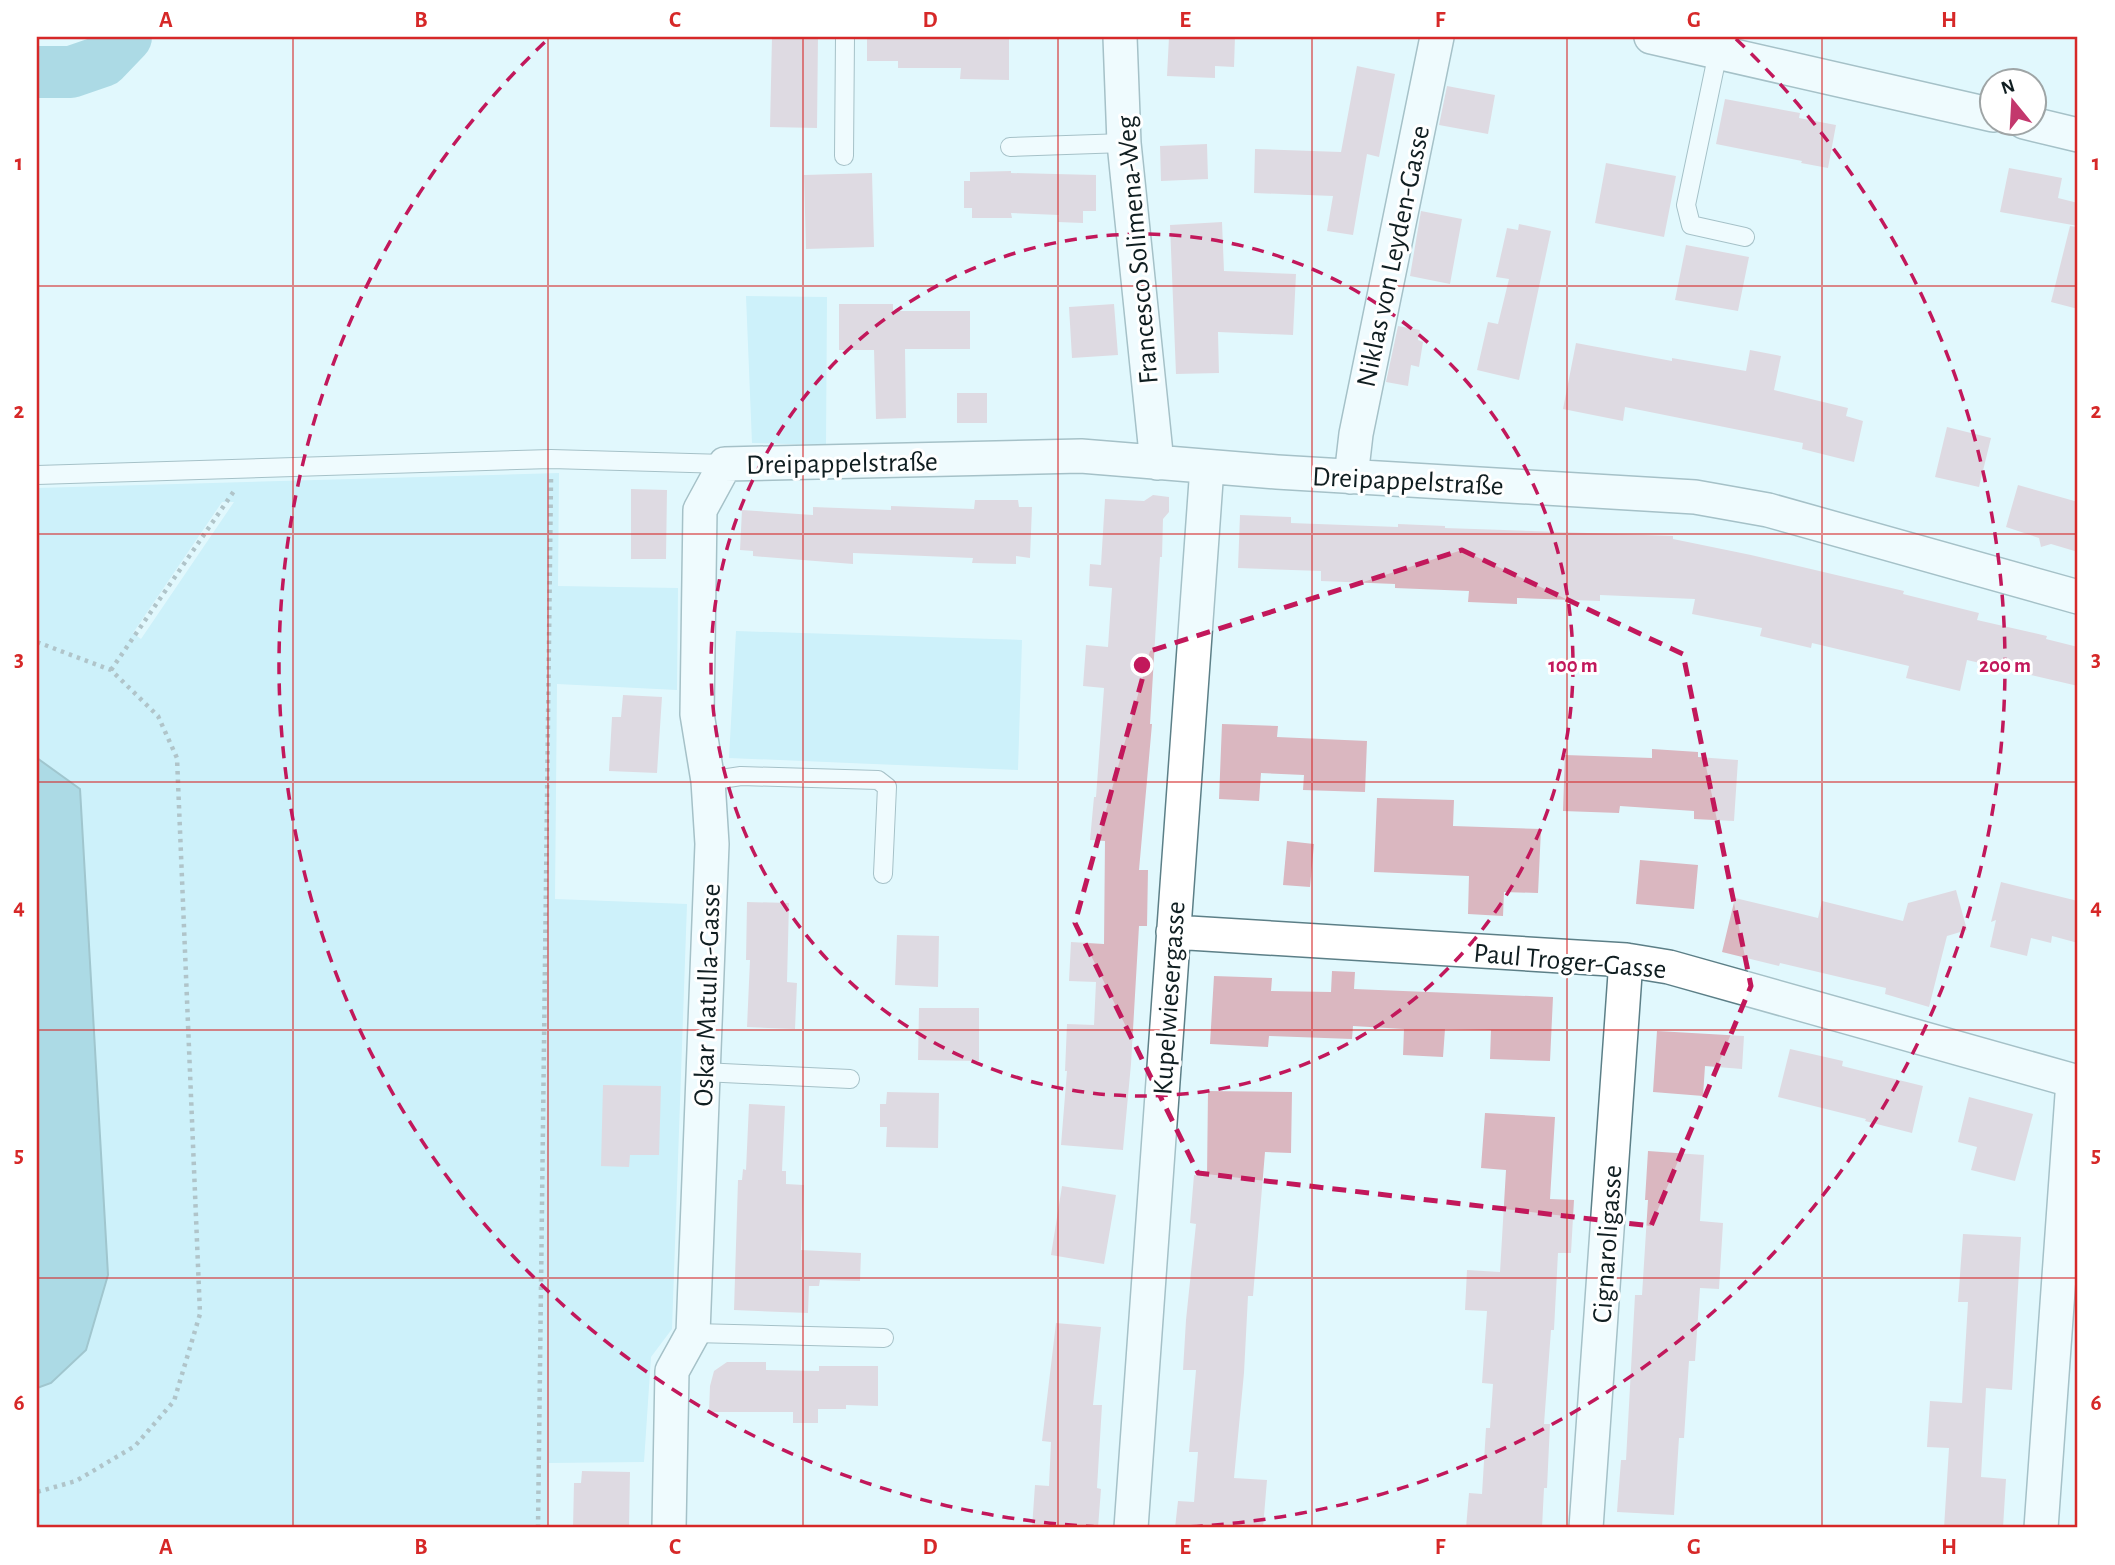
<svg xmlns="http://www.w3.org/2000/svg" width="2115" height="1565" viewBox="0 0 2115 1565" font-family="'Alegreya Sans',sans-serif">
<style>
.green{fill:#b3e8f5;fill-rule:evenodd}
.water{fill:#6cb7c7;stroke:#508995;stroke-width:2}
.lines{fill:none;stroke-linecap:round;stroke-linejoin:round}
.river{stroke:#6cb7c7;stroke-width:52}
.building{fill:#dab7c0}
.lane-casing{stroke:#5c7f87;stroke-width:20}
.street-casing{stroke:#5c7f87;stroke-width:36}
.path{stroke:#73868a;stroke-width:4.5;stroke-dasharray:3.5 5;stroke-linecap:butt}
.lane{stroke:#fff;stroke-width:18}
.street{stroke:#fff;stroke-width:33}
.marked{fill:none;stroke:#c2185b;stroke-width:5;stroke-dasharray:14 9;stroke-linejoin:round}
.grid{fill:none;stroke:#d62828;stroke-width:2;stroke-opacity:0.55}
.ring{fill:none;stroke:#c2185b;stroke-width:3.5;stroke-dasharray:12 9}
.labels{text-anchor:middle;stroke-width:6;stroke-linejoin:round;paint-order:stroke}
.street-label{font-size:28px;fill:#101e21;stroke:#fff}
.centre{fill:#c2185b;stroke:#fff;stroke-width:3.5}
.ring-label{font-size:21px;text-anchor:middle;font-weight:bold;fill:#c2185b;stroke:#fff;stroke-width:6;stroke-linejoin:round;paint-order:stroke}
.neatline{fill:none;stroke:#d62828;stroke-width:2.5}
.grid-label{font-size:23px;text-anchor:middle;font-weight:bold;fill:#d62828}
</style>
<rect width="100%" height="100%" fill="#e1f8fd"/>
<!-- green -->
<path class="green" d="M746 296 827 297 826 445 752 443Z
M559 473 558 586 678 588 677 690 557 684 555 899 687 904 672 1329 651 1357 644 1462 549 1463 548 1528H37V488ZM222 502H234L141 639 133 633Z
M736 631 1022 640 1018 770 729 758Z"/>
<!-- water -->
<path class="water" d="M37 758 80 789 108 1275 86 1350 51 1383 37 1388Z"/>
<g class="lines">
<!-- river -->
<path class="river" d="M37 72H71L103 61 126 37"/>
</g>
<!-- building -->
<path class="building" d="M772 37H818L817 128 770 127Z
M867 37H1009V80L960 79 961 68H898V61H867Z
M1169 37H1235L1234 67 1215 66V78L1167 76Z
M1357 66 1395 74 1379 157 1367 154 1353 235 1327 231 1333 196 1254 193 1255 149 1341 152Z
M1447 86 1495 95 1488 134 1439 125Z
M1725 99 1800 113 1799 118 1836 125 1828 168 1801 163 1802 161 1716 144Z
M1207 144 1208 179 1161 181 1160 146Z
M1606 163 1676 176 1664 237 1595 223Z
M2009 168 2062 178 2058 198 2078 203V226L2000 212Z
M1011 171V173L1096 175V211H1083V223L1058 222 1059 215 1011 213 1012 218H972V208H964V181H970V172Z
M872 173 874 247 806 249 804 175Z
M1421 211 1462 219 1450 284 1410 276Z
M1222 222 1224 271 1296 274 1293 335 1218 332 1219 373 1176 374 1170 225Z
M1519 224 1551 231 1519 380 1477 370 1488 322 1498 324 1509 279 1496 277 1507 228 1518 230Z
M2070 226 2078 227V309L2051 302Z
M1686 245 1749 257 1738 311 1675 300Z
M839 304H893V311H970V349H905L906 418 876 419 874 350H839Z
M1114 304 1118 355 1072 358 1069 307Z
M1398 326 1420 330 1418 340 1423 342 1419 367 1411 365 1408 386 1386 382Z
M1576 343 1672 361V358L1746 371 1750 350 1781 356 1774 390 1848 408 1846 416 1863 421 1854 462 1802 449 1803 443 1625 407 1623 421 1563 409Z
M957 393H987V423H957Z
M1947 427 1991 438 1979 487 1935 477Z
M2018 485 2078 502V552L2051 544 2041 547 2039 538 2006 527Z
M631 489 667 490 666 559H631Z
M1153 495 1169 497V512L1163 519 1162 557H1160L1150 724H1152L1139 870H1148L1147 926H1139L1131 1064 1123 1150 1061 1145 1067 1071H1065L1067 1024 1094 1025 1096 982 1069 981 1071 942 1104 944 1105 841 1090 840 1094 797H1096L1104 688 1083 686 1086 645 1108 647 1112 588 1089 586 1090 564 1101 565 1105 499 1144 501Z
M975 500H1018L1019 507H1032L1030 558 1016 556V564L972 563 973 558 853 553V564L753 556V551L740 550 742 510 813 515V507L891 510V506L974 509Z
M1240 515 1291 517V523L1398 527V524L1445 526V528L1673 536V539L1751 555 1904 591 1903 594 1979 613 1977 620 2047 636 2046 639 2078 647V686L1967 660 1960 691 1906 678 1909 666 1812 643 1811 648 1760 636 1762 628 1692 614 1695 599 1600 595V601L1517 598V604L1468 602 1469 591 1395 588V584L1321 581V571L1238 568Z
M623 695 662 697 657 773 609 771 612 717H621Z
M1222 724 1278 726 1277 737 1367 741 1365 792 1303 790 1304 775 1261 773 1259 801 1219 799Z
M1652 749 1698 752V757L1738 760 1734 821 1694 819V811L1620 806 1619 813 1563 811 1565 755 1652 758Z
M1377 798 1454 800 1453 826 1541 829 1538 893 1504 892 1503 916 1468 914 1469 876 1374 872Z
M1287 841 1314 844 1310 887 1283 885Z
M1640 860 1698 865 1694 909 1636 904Z
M2001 882 2078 901V943L2052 936 2051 943 2031 938 2027 956 1990 947 1996 920 1991 922Z
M1956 890 1967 930 1947 936 1929 1007 1885 994 1886 988 1780 963 1779 966 1722 952 1735 898 1818 918 1822 901 1903 921 1908 903Z
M747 902 789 903 787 982 797 983 795 1029 747 1027 750 960H746Z
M897 935 939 936 938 987 895 985Z
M1332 971 1355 972 1354 989 1553 997 1550 1061 1490 1059 1491 1030 1445 1029 1443 1057 1403 1055 1404 1029 1353 1026 1352 1039 1269 1036 1268 1047 1210 1044 1214 976 1272 978 1271 991 1331 992Z
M919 1008H979V1061L918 1060Z
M1657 1031 1744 1036 1742 1069 1705 1066 1703 1096 1653 1092Z
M1790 1049 1843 1061 1842 1066 1923 1086 1912 1133 1865 1121 1866 1119 1778 1097Z
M603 1085 661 1086 659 1155H630L629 1167 601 1166Z
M1208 1091 1292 1092 1291 1153 1265 1152 1253 1296H1248L1244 1373 1234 1478 1267 1480 1263 1528H1175L1178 1501 1194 1502 1198 1452H1189L1196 1370H1183L1186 1320 1196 1224 1190 1223 1194 1175 1207 1176Z
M887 1092 939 1093 938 1148 886 1147 887 1127H880V1104H886Z
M1969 1097 2033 1114 2015 1181 1971 1170 1977 1147 1958 1142Z
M749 1104 785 1106 782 1171H786V1184L804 1185 801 1250 861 1253 860 1281 820 1280 819 1286H809L808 1313 734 1310 738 1180H742L743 1169 746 1170Z
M1485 1113 1555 1117 1550 1199 1574 1200 1571 1253H1558L1554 1330H1551L1544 1424H1550L1547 1488H1544L1542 1528H1466L1469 1493 1482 1494 1486 1428H1490L1493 1384 1482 1383 1487 1311 1465 1310 1467 1270 1500 1272 1506 1170 1481 1168Z
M1648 1151 1704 1155 1700 1221 1723 1223 1719 1289 1700 1288 1695 1361H1689L1684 1438H1679L1674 1515 1617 1512 1621 1460H1626L1635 1295H1642L1648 1200H1645Z
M1062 1186 1116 1195 1104 1264 1051 1255Z
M1963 1234 2021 1237 2012 1390 1986 1388 1981 1477 2006 1479 2003 1528H1944L1949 1448 1927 1447 1930 1401 1962 1403 1968 1302H1958Z
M1056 1323 1101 1327 1093 1405H1102L1097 1488 1101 1489 1098 1528H1032L1035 1485 1049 1486 1051 1442 1042 1441Z
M727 1362H766V1370L819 1371V1366H878V1406L846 1405V1409H818V1423H793V1412H709L710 1386 714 1371Z
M582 1471 630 1472 629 1528H573L574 1483H581Z"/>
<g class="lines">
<defs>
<path id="lane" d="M1718 52 1686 205 1691 225 1745 237
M1010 147 1124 143
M844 156 845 37
M37 475 551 459 725 464
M708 781 741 776 878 780 887 787 883 874
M703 1072 850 1079
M693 1333 884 1338"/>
<path id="street" d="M1120 37 1124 143 1157 463
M1651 37 1993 115
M2024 122 2078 135
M1351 477 1356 434 1437 37
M1173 932 1626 960 1669 967 2078 1082
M669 1528 672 1371 693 1333 712 844 708 781 697 714 700 510 725 464 1081 456 1277 472 1695 497 1768 510 2078 597
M1131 1528 1207 467
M1586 1528 1626 960
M2041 1528 2073 1081"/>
</defs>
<!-- lane casing -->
<use href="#lane" class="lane-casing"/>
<!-- street casing -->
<use href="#street" class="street-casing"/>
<!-- path -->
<path class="path" d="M37 642 111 670 158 716 177 758 200 1314 174 1401 135 1446 76 1481 37 1492
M111 670 234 491
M538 1528 551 479"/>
<!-- lane -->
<use href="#lane" class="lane"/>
<!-- street -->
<use href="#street" class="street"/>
</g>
<!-- marked area -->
<path d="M0 0H2115V1565H0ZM1462 550 1683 654 1751 986 1651 1226 1198 1173 1075 923 1150 651Z" fill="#e1f8fd" fill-opacity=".55" fill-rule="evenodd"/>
<path class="marked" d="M1462 550 1683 654 1751 986 1651 1226 1198 1173 1075 923 1150 651Z"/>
<!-- grid -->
<path class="grid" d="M293 37V1528M548 37V1528M803 37V1528M1058 37V1528M1312 37V1528M1567 37V1528M1822 37V1528M37 286H2078M37 534H2078M37 782H2078M37 1030H2078M37 1278H2078"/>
<!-- distance rings -->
<g class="ring">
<circle cx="1142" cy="665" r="431"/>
<path d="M1736 39A863 863 0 1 1 548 39"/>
</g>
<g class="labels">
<!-- street labels -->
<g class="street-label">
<text transform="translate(1136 250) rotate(-95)" y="10">Francesco Solimena-Weg</text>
<text transform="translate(1392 256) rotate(-78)" y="10">Niklas von Leyden-Gasse</text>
<text transform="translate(842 462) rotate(-1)" y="10">Dreipappelstraße</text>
<text transform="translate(1408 480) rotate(3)" y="10">Dreipappelstraße</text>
<text transform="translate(1570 960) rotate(5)" y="10">Paul Troger-Gasse</text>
<text transform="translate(706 995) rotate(-88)" y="10">Oskar Matulla-Gasse</text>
<text transform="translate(1168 998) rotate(-86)" y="10">Kupelwiesergasse</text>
<text transform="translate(1606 1244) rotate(-86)" y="10">Cignaroligasse</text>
</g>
</g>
<circle cx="1142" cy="665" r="10" class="centre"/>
<g class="ring-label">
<text x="1573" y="672">100 m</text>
<text x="2005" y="672">200 m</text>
</g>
<!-- border -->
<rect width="2115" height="1565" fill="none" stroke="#ffffff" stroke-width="77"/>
<!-- north arrow -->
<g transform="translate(2013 102) rotate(342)"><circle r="33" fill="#ffffff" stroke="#9fa5a6" stroke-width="2"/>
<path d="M0-5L12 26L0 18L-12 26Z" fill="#c3386d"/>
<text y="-10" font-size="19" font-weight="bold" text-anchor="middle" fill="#101e21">N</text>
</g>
<rect x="38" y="38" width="2038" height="1488" class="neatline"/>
<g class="grid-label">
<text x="166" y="27">A</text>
<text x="421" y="27">B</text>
<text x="675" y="27">C</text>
<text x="930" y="27">D</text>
<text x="1185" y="27">E</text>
<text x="1440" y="27">F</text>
<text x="1694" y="27">G</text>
<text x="1949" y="27">H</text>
<text x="19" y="170">1</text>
<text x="2096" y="170">1</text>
<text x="19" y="418">2</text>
<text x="2096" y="418">2</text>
<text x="19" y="666">3</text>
<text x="2096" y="666">3</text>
<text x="19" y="914">4</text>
<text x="2096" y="914">4</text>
<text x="19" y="1162">5</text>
<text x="2096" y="1162">5</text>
<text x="19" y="1410">6</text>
<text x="2096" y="1410">6</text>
<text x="166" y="1554">A</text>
<text x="421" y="1554">B</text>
<text x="675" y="1554">C</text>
<text x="930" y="1554">D</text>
<text x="1185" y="1554">E</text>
<text x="1440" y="1554">F</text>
<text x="1694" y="1554">G</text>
<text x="1949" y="1554">H</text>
</g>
</svg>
